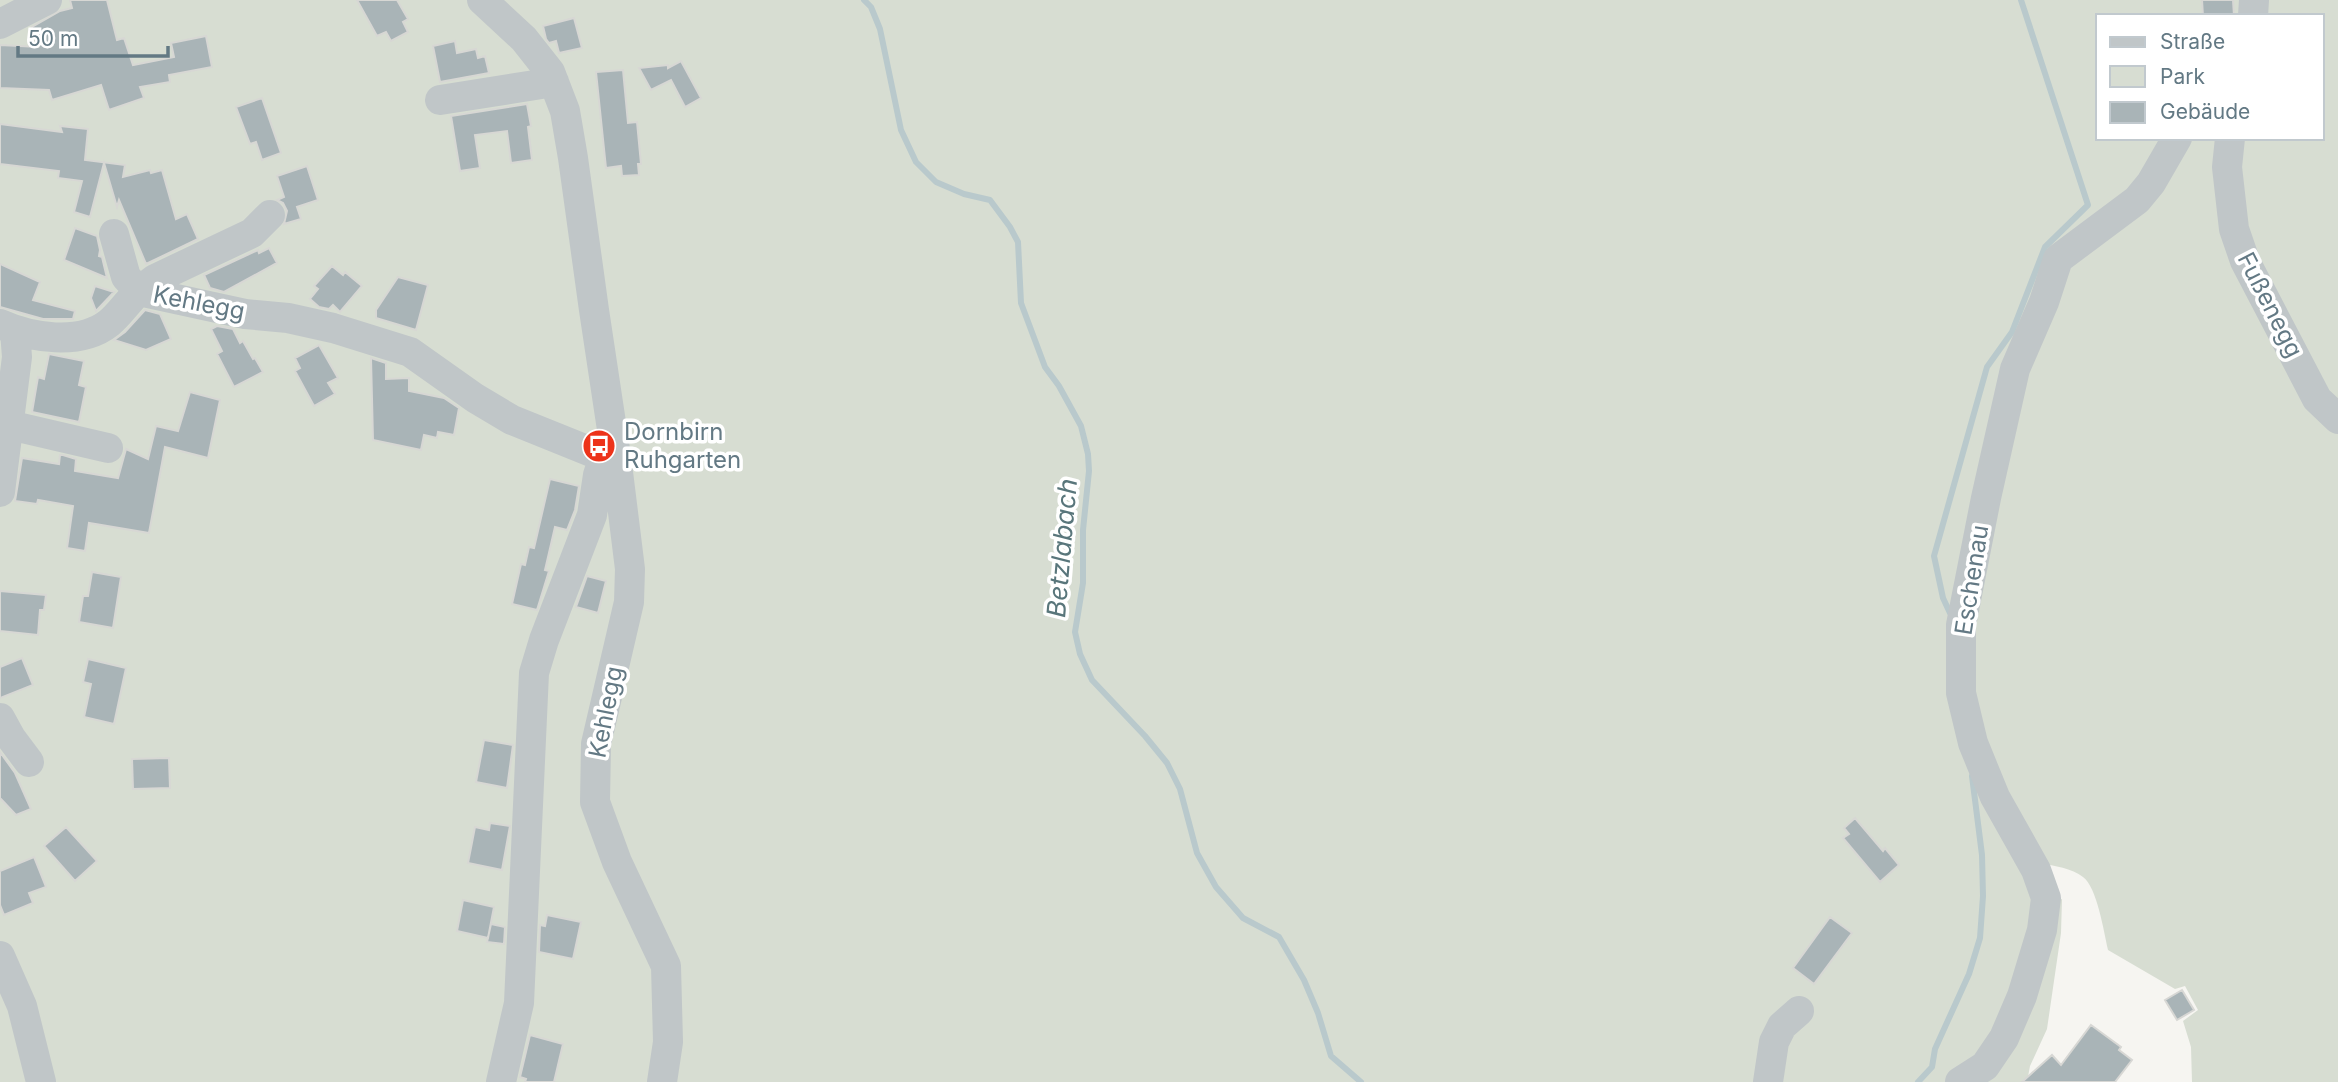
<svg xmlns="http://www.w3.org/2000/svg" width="2338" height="1082" viewBox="0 0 2338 1082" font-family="Inter,sans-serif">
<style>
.green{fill:#d7ddd2;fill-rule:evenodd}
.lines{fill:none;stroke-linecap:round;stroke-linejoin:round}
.stream{stroke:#b9c9cc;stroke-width:6}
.building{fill:#a9b4b7;stroke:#d7d7d4;stroke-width:2}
.minor{stroke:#c0c6c8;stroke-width:30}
.labels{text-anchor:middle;stroke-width:7;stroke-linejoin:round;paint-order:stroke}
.street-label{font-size:24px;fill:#637984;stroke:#fff}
.poi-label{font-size:24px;fill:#637984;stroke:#fff;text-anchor:start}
.water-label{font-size:26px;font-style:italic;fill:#59767b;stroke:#fff}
</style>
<rect width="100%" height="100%" fill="#f6f5f1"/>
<!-- green -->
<path class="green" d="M0 0H2338V1082H2192L2191 1047 2183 1021 2198 1010 2185 986 2175 989 2108 950C2104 932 2097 887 2083 877 2072 868 2054 866 2041 863L2052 902 2062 899 2061 933 2047 1029 2030 1066 2027 1082H0ZM2098 16H2322V138H2098Z"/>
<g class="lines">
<!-- stream -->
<path class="stream" d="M864 0 871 7 880 29 901 130 916 162 936 182 964 194 990 200 1010 227 1018 242 1021 303 1045 367 1059 386 1081 426 1088 454 1089 471 1083 530V583L1075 632 1080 654 1092 680 1145 736 1167 763 1180 789 1197 853 1216 887 1243 918 1279 937 1304 980 1318 1013 1331 1056 1361 1082
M1950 613 1943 598 1934 556 1987 367 2012 332 2045 247 2088 205 2021 0
M1918 1082 1932 1067 1935 1049 1969 974 1980 938 1983 896 1982 855 1972 776"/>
</g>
<!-- building -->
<path class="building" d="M70 0H107L117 40 124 38 133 65 174 57 171 43 206 36 212 67 169 75 170 82 140 87 144 98 109 110 101 85 52 100 49 90 0 88V45L38 47 32 27 60 11 72 8Z
M357 0H397L408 19 403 22 408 32 391 41 386 32 377 36Z
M2202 0H2233L2234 16H2203Z
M574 18 582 48 559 53 556 41 549 43 546 39 543 26Z
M455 41 457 53 476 49 478 58 485 56 489 73 440 82 433 46Z
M681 61 701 98 685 107 671 80 651 90 639 68 668 65V68Z
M623 70 628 123 637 122 641 164H638L639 175 622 176 621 166 606 168 596 72Z
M262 98 281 153 262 160 256 142 250 144 236 107Z
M527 104 531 126 528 127 532 160 511 163 507 131 475 135 480 168 460 171 451 116Z
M0 124 62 132 60 126 88 129 85 160 125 165 123 177 150 170 151 173 162 170 176 219 187 214 198 239 146 264 119 200 117 207 104 163 90 217 74 212 82 181 58 178 59 171 0 164Z
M307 166 318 200 297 207 301 219 284 224 287 211 283 203 277 200 284 197 277 176Z
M75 228 97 236 100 250 99 256 102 257 107 278 64 260Z
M269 248 277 263 224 292 210 288 204 275 258 250 259 253Z
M0 264 40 282 33 300 75 311 73 319H43L0 307Z
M332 266 343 275 345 272 362 286 340 312 333 305 329 309 319 307 310 299 318 289 314 286Z
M398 277 428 285 416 330 376 318V310Z
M95 286 114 292 96 311 91 298Z
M145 310 160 314 171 339 146 350 114 340 125 332Z
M217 326 233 329 240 343 243 341 253 359 255 358 263 372 234 387 217 354 222 351 211 329Z
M319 345 338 378 328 383 335 394 314 406 295 371 300 368 295 358Z
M49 354 84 361 79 385 86 387 79 422 32 412 38 377 44 379Z
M371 358 386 363V379L409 378V391L444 398 459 408 454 435 438 432 437 438 424 435 421 450 373 440Z
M190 392 220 400 208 458 165 447 149 533 89 523 85 551 67 548 73 506 38 500 37 504 15 501 22 458 59 464 60 455H63L76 459 75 471 118 478 126 449 148 459 156 426 178 431Z
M550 479 579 486 575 510 567 530 555 527 545 570 549 571 537 610 512 604 521 564 525 565 529 547 534 548Z
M92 572 121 577 113 628 79 622 83 596H88Z
M587 576 606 581 598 613 576 607Z
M0 591 46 595 44 610H40L38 635 0 631Z
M22 658 33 685 0 698V667Z
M88 659 126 668 114 724 84 717 91 684 83 682Z
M484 740 513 745 507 788 476 782Z
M0 752 15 773 31 809 16 815 0 798Z
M169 758 170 788 133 789 132 759Z
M1855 818 1883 851 1885 848 1899 865 1880 882 1843 838 1849 834 1844 828Z
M490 823 510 826 502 870 468 863 475 827 489 830Z
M66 827 97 861 75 881 44 846Z
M34 857 46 887 29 893 33 903 4 915 0 905V871Z
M463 900 494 907 488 938 457 931Z
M547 915 581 922 573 959 539 952 540 925 545 926Z
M1830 917 1852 933 1814 984 1793 968Z
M491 924 505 927 504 944 487 942Z
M2182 990 2194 1010 2177 1020 2165 1000Z
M2091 1025 2121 1047 2119 1050 2132 1060 2115 1082H2022L2052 1055 2061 1065Z
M530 1035 563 1044 554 1082H525L526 1079 520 1077Z"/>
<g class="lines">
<!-- minor -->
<path class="minor" d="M482 0 524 39 550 72 565 111 573 158 594 310 616 456 630 569 629 602 596 744 595 802 617 862 666 966 668 1042 662 1082
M2253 16 2254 0
M0 24 47 0
M440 100 554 82
M2230 138 2227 167 2234 229 2245 261 2317 399 2338 419
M114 234 126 277 139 291 155 279 252 233 270 215
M0 324C31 338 80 346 109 323 120 314 128 301 139 291L245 314 288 318 333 328 410 352 475 398 512 420 604 457 616 456
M9 425 108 448
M0 492 17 357 15 331
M0 718 11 738 29 762
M0 956 22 1006 41 1082
M501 1082 519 1003 534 673 544 640 592 515 598 475 604 457
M1768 1082 1774 1042 1782 1026 1799 1011
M1960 1082 1985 1066 2004 1038 2022 996 2042 930 2046 898 2036 870 1995 797 1973 743 1961 693V625L1986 498 2015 369 2044 302 2058 259 2137 200 2151 183 2177 138"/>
</g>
<!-- icons -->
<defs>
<symbol id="bus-disc" viewBox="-11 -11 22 22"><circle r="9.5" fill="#ed331a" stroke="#fff"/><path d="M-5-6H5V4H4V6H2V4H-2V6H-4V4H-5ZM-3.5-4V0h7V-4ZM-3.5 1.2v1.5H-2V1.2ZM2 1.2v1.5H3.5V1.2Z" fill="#fff"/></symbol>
</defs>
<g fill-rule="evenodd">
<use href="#bus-disc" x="580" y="427" width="38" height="38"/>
</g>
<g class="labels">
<!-- street labels -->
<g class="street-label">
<text transform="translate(199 303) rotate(11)" y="8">Kehlegg</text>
<text transform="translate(2270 305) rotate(63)" y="8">Fußenegg</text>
<text transform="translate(1972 580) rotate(-81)" y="8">Eschenau</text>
<text transform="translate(606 712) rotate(-79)" y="8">Kehlegg</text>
</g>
<!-- poi labels -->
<g class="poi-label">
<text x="624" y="440">Dornbirn<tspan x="624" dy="28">Ruhgarten</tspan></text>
</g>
<!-- water labels -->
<g class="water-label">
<text transform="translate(1062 548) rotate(-85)" y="9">Betzlabach</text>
</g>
</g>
<!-- legend -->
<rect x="2096" y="14" width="228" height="126" fill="#ffffff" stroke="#c1c9ce" stroke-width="2"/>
<rect x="2110" y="37" width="35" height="10" fill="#c0c6c8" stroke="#c1c9ce" stroke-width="2"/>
<text x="2160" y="49" font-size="21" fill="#637984">Straße</text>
<rect x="2110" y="66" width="35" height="21" fill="#d7ddd2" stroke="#c1c9ce" stroke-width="2"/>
<text x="2160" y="84" font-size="21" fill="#637984">Park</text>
<rect x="2110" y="102" width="35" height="21" fill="#a9b4b7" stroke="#c1c9ce" stroke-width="2"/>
<text x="2160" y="119" font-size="21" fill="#637984">Gebäude</text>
<!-- scale -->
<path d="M18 46v10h150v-10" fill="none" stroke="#637984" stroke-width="3.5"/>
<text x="28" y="46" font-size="21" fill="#637984" stroke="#ffffff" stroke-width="5" paint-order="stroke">50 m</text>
</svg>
